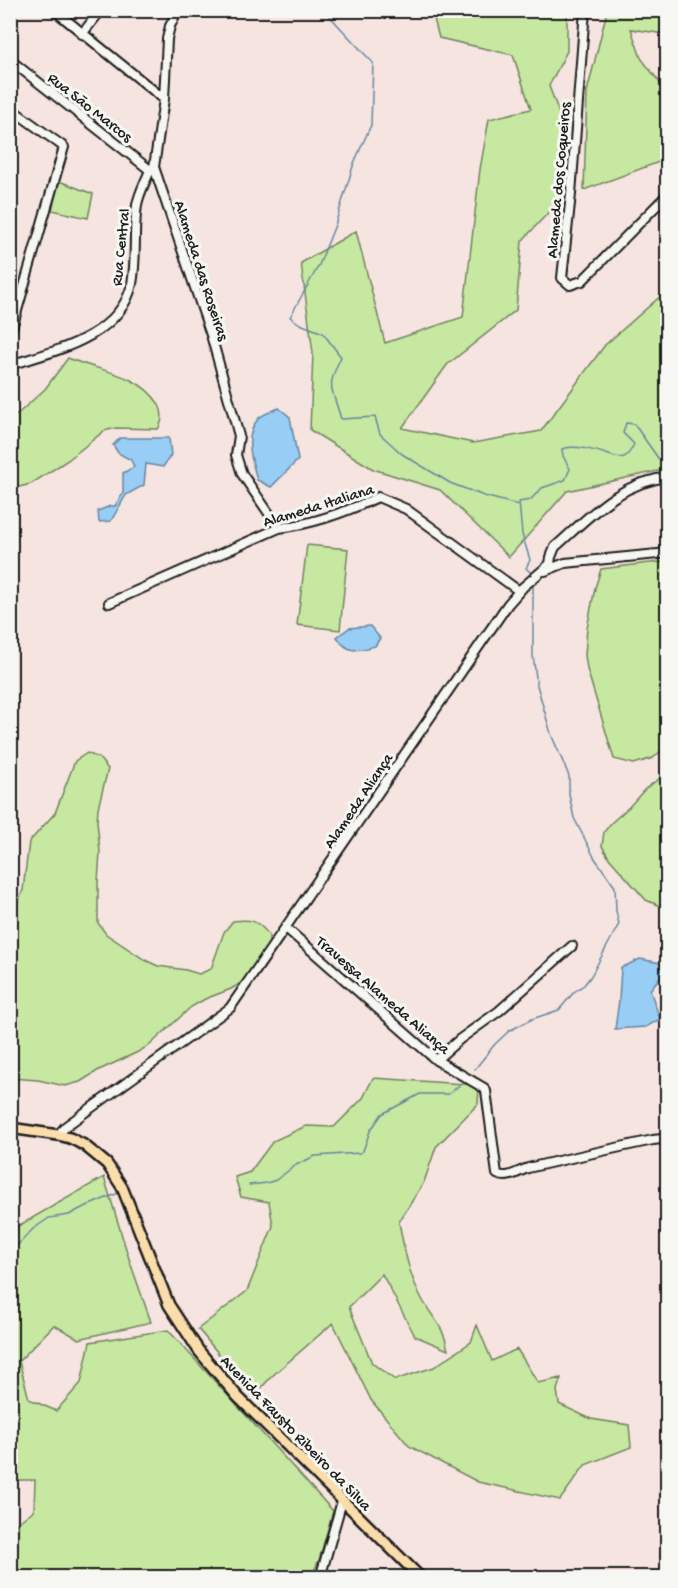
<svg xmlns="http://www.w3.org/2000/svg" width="678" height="1588" viewBox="0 0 678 1588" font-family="'Gochi Hand',sans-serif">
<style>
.green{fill:#c6e8a1;stroke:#71825e;stroke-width:1.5}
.water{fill:#98cdf6;stroke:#66869f;stroke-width:1.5}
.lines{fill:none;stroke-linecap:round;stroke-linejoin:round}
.stream{stroke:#66869f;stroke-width:1.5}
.minor-casing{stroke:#1c1c1c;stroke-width:12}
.major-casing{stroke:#1c1c1c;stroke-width:14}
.minor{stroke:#f6f6f2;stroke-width:8}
.major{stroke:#fbddab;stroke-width:9}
.labels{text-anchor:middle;stroke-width:6;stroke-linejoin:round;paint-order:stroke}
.street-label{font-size:16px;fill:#1c1c1c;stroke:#f6f6f2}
</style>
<rect width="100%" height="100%" fill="#f6e4e0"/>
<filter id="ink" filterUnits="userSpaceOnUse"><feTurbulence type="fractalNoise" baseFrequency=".0167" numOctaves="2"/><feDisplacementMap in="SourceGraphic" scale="12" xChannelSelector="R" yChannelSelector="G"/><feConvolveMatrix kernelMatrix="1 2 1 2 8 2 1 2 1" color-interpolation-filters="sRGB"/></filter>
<g filter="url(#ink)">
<!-- green -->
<path class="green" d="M432 11H567V51L549 86 565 129 559 201 522 241 516 310 447 365 402 428 473 443 541 431 605 345 664 293 667 283V469L567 491 509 557 440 490 373 469 310 430 313 353 301 263 356 231 385 343 463 317 480 169 489 119 531 109 513 55 439 38Z
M607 11H667V32L658 33 631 29 641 58 667 92V159L584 190 587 92Z
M59 181 93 194 88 218 52 210Z
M68 358C100 372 137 372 158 403 163 412 163 421 158 429L116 428 104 431 68 460 31 484 11 489V420L45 389Z
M307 545 348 549 340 630 297 625Z
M658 562 667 563V646L662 662 667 677V746L653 758 634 764 614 759 587 669 585 655 587 628 595 588 601 569Z
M87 753 99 758 108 769 98 808 97 821 100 852 98 882V923L106 934 145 960 158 966 186 970 199 974 211 969 224 932 233 921C252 919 257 920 269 935V948L243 982 231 989 205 999 191 1007 150 1045 138 1052 99 1070 80 1082 65 1086 38 1080 11 1078V911L17 904 23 890 29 842 55 813 75 761Z
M667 773V906L658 905 646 900 609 858 602 846 604 832 611 823 629 807 645 789Z
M373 1078 479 1085 478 1104 436 1147 424 1182 399 1222C404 1249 409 1275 422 1299 433 1319 444 1326 448 1350L415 1336 382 1274 349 1307 372 1363 395 1380 434 1367 471 1342 477 1325 492 1361 517 1349 538 1383 561 1378 557 1390 559 1404 591 1419 629 1425 631 1447 585 1465 560 1500 478 1482 409 1446 371 1400 333 1323 271 1377 254 1396 198 1329 247 1291 273 1226 269 1202 241 1197 235 1177 250 1172 273 1141 306 1126 334 1127 363 1098Z
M104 1177 130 1262 151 1322 79 1339 54 1325 19 1361 29 1399 56 1411 81 1383 90 1342 168 1330 333 1511 319 1560 311 1577H11V1528L34 1510 35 1480H11V1230Z"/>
<!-- water -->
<path class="water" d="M279 408 290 417 298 460 271 487 257 480C252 460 243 437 258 419 262 414 273 411 279 408Z
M120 438H169L171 455 163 467 146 464 144 485 126 495 111 521 99 522 98 511 110 506H115L123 493V473L134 467 131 460 118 453 113 445Z
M370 626 380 638 375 646C357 651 348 654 337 637L349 628Z
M640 959 661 963 665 971 650 990 660 1019 646 1027 615 1029 619 1000 621 968Z"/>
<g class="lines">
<!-- stream -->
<path class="stream" d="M324 10 373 63 371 125 354 163 335 225 319 265 290 317 300 324 323 333 341 357C325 390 332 386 341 419L375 417 380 434 402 454 450 483 484 496 518 505
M533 575 526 568 530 560 522 534 519 502 530 500 542 488 565 480 570 469 563 456 562 449C573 444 598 451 609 455 623 460 627 459 634 444L623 433 626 423 634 424 658 458 668 463
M475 1069 495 1044 509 1031 532 1019 559 1010 574 992 584 985 591 976 619 924 616 911 615 887 594 857 574 818 569 794V776L551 734 537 685 533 655V583
M249 1185 267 1183 276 1180 296 1165 315 1156 360 1153 363 1151 370 1131 382 1114 420 1094H449L463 1082
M10 1253 33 1229 49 1218 69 1215 80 1209 116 1194"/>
<defs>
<path id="minor" d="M54 10 164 99
M178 10 170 26 167 39 164 99 154 167 211 335 239 436 236 455 242 474 279 528
M585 10 571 194 562 278 570 285 582 281 668 194
M82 34 101 10
M10 60 150 170 153 168
M10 108 64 147 10 335
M10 365C55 351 120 337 132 284 137 258 133 231 137 205 139 193 146 181 150 170
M545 571 565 563 668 553
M109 603 279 528C314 524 346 512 378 497L406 509 519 591
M286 928 436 1060 484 1088 486 1091 497 1174C508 1180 518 1171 528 1168 570 1158 611 1149 653 1140L662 1139 668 1142
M436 1060 460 1039 499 1011 572 946
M58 1135 66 1126 230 1008 508 604 523 587 550 564 551 557 555 547C589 517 620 482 668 477
M320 1578 342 1501"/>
<path id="major" d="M10 1128 58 1135 70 1138 84 1145 107 1164 122 1187 169 1305 199 1351 238 1397 421 1578"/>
</defs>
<!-- minor casing -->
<use href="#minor" class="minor-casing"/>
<!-- major casing -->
<use href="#major" class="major-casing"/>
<!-- minor -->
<use href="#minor" class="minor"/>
<!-- major -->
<use href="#major" class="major"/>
</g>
</g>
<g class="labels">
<!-- street labels -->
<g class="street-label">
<text transform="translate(91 106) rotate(38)" y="6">Rua São Marcos</text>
<text transform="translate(557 180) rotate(-85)" y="6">Alameda dos Coqueiros</text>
<text transform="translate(119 247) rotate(-84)" y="6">Rua Central</text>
<text transform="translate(203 270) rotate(72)" y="6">Alameda das Roseiras</text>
<text transform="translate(318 504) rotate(-17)" y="6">Alameda Italiana</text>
<text transform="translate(357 800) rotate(-56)" y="6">Alameda Aliança</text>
<text transform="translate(384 994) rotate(41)" y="6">Travessa Alameda Aliança</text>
<text transform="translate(297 1432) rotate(46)" y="6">Avenida Fausto Ribeiro da Silva</text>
</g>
</g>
<!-- margin -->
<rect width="678" height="1588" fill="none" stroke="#f6f6f2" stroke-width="36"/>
<rect x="18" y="18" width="642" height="1552" fill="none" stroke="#1c1c1c" stroke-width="2" filter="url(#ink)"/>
</svg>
